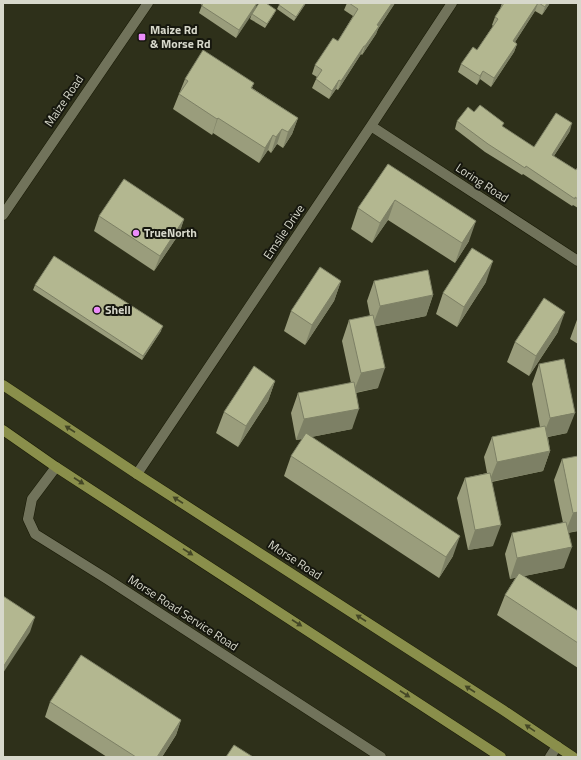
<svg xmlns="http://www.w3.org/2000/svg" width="581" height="760" viewBox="0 0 581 760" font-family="'Titillium Web',sans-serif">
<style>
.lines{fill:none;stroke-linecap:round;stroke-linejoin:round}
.minor-casing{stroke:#171804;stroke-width:11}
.major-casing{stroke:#171804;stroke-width:11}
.minor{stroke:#71735b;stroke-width:10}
.major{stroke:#8a8f4b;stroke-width:10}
.wall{fill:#9a9d7c}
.shaded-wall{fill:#7d8065}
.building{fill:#b3b790;stroke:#7d8065}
.oneway{fill:#444726}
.poi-dot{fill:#ec8cfa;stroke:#16170e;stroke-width:1.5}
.labels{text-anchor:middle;stroke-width:4;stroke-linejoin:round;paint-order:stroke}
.poi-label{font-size:12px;font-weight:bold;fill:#d7d8cb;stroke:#16170e;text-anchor:start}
.street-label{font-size:12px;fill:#d7d8cb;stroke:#16170e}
</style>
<rect width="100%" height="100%" fill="#2e301a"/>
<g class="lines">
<defs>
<path id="minor" d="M371 126 578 261
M3 215 148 3
M56 467 32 499 28 519 35 534 107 579 381 757
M137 474 371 126 452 3
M550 757 557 746"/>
<path id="major" d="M3 385 137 474 503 710 573 757
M3 430 56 467 501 757"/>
</defs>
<!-- minor casing -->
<use href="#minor" class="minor-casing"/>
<!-- major casing -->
<use href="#major" class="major-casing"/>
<!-- minor -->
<use href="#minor" class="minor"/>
<!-- major -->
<use href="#major" class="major"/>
</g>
<!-- wall -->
<path class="wall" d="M199 3H257L255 9 276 10 274 14 265 28 250 19 252 13 236 38 199 13 202 5Z
M306 3 294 21 277 9 279 5Z
M347 3H395L378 29 376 34 362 55 361 54 338 90 336 89 329 99 312 88 317 77 312 74 315 65 338 41 353 16 344 10Z
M502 3H550L542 15 535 11 515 42 517 44 514 52 491 87 480 79 477 85 458 72 461 64 477 50 493 26 492 25 495 17 500 9Z
M185 79 254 83 252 88 298 118 292 134 283 148 277 144 271 153 268 150 259 163 213 133 212 135 173 109Z
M474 112 503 127 534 147 570 131 554 156 576 170 578 167V208L573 205 572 206 523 174 522 175 485 152 455 129 457 121Z
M388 164 469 241 455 263 388 220 372 243 351 229 358 208Z
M99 216 184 219 179 234 154 271 94 231Z
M341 281 334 301 305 345 284 331 291 311Z
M374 281 433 295 426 316 376 326 378 388 356 393 352 429 311 437 453 556 439 578 284 476 291 456 303 439 296 440 291 413 298 393 351 383 342 341 349 320 370 316 367 301Z
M486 282 457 327 436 314 443 293Z
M35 285 161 331 142 360 33 290Z
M578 317V344L570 339Z
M558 332 529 376 507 362 515 342Z
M539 364 567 433 548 437 550 451 543 471 492 482 493 546 468 550 457 498 465 478 487 473 484 457 492 437 540 427 532 384Z
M275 381 268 401 238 447 216 433 224 412Z
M562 459 578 531 568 533 564 568 524 576 578 611V668L497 615 505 595 516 577 510 579 505 554 512 533 563 523 554 480Z
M50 702 181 720 176 735 162 757H107L45 717Z"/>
<!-- shaded-wall -->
<path class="shaded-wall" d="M257 3 255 10 236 38 239 30Z
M305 3H306L294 21 296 17Z
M392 3H395L378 29 376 34 362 55 365 46 377 25Z
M538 3 535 11 510 50 513 41Z
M547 3H550L542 15 545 7Z
M517 44 514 52 491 87 494 78Z
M364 46 361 54 338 90 341 81Z
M483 71 480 79 477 85 480 76Z
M339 80 336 89 329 99 332 91Z
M218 118 213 133 212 135 217 119Z
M298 118 292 134 283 148 288 132Z
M572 123 570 131 550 162 552 155Z
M282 129 277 144 271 153 276 137Z
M273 135 268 150 259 163 265 148Z
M395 200 388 220 372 243 380 223Z
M184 219 179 234 154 271 160 256Z
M476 221 469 241 455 263 462 243Z
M493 261 486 282 457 327 464 307Z
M341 281 334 301 305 345 312 325Z
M433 295 426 316 372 327 380 306Z
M565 312 558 332 529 376 536 356Z
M163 326 161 331 142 360 143 356Z
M385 368 378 388 353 393 361 373Z
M275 381 268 401 238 447 246 426Z
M359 409 352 429 296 440 304 419Z
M575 413 567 433 542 438 550 418Z
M550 451 543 471 489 482 497 462Z
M578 512V531L565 533 573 513Z
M501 525 493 546 468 550 475 530Z
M460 536 453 556 439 578 446 557Z
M572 547 564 568 510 579 517 558Z
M35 617 30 632 3 673V667Z
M181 720 176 735 162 757H157Z"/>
<!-- building -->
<path class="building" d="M203 3H257L239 30 202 6Z
M259 3H266L276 10 267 24 252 14Z
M280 3H305L296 17 279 5Z
M349 3H392L377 25 379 26 365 46H364L341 81 339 80 332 91 316 79 322 70 315 65 333 38 338 41 358 9Z
M504 3H538L513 41 517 44 494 78 483 71 480 76 461 64 473 47 477 50 498 19 495 17Z
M539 3H547L545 7Z
M203 50 254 83 251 88 298 118 288 132 282 129 276 137 273 135 265 148 218 118 217 119 179 94 188 81 185 79Z
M480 105 504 123 502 126 534 147 556 113 572 123 552 155 576 170 578 167V199L575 197V199L526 166 525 168 488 144 457 121 468 107 474 112Z
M388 164 476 221 462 243 395 200 380 223 358 208Z
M124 179 184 219 160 256 99 216Z
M472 248 493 261 464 307 443 293Z
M54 256 163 326 143 356 35 285Z
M320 267 341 281 312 325 291 311Z
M428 270 433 295 380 306 374 281Z
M544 298 565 312 536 356 515 342Z
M373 315 385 368 361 373 349 320Z
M564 359 575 413 550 418 539 364Z
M254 366 275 381 246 426 224 412Z
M354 382 359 409 304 419 298 393Z
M545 426 550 451 497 462 492 437Z
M306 433 460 536 446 557 291 456Z
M578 456V512L573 513 562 459Z
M490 473 501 525 475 530 465 478Z
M566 522 572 547 517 558 512 533Z
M519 573 578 611V643L505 595Z
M3 596 35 617 3 667Z
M81 655 181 720 157 757H136L50 702Z
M234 745 253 757H226Z"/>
<!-- one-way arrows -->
<defs><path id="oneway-solid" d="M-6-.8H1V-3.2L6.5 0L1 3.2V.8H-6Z"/></defs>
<g class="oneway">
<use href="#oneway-solid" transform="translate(70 429) rotate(-147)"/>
<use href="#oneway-solid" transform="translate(79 481) rotate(33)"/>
<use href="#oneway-solid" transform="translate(178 500) rotate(-147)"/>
<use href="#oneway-solid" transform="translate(188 552) rotate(33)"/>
<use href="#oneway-solid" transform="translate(361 618) rotate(-147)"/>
<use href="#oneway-solid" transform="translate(297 623) rotate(33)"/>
<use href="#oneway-solid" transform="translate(470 689) rotate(-147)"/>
<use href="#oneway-solid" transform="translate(405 694) rotate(33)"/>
<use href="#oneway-solid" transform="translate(530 728) rotate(-146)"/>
</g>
<!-- markers -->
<g class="poi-dot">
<rect x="138" y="33" width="8" height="8" rx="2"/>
<circle cx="136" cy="233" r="4"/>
<circle cx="97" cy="310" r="4"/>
</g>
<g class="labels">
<!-- poi labels -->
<g class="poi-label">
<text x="150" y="34">Maize Rd<tspan x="150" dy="14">&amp; Morse Rd</tspan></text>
<text x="144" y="237">TrueNorth</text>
<text x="105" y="314">Shell</text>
</g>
<!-- street labels -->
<g class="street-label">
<text transform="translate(64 101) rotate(-56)" y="4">Maize Road</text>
<text transform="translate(482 183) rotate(33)" y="4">Loring Road</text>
<text transform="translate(284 232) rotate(-56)" y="4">Emslie Drive</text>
<text transform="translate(295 560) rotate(33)" y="4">Morse Road</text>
<text transform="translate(183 613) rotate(33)" y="4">Morse Road Service Road</text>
</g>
</g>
<!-- border -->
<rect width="581" height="760" fill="none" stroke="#d7d8cb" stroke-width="8"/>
</svg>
